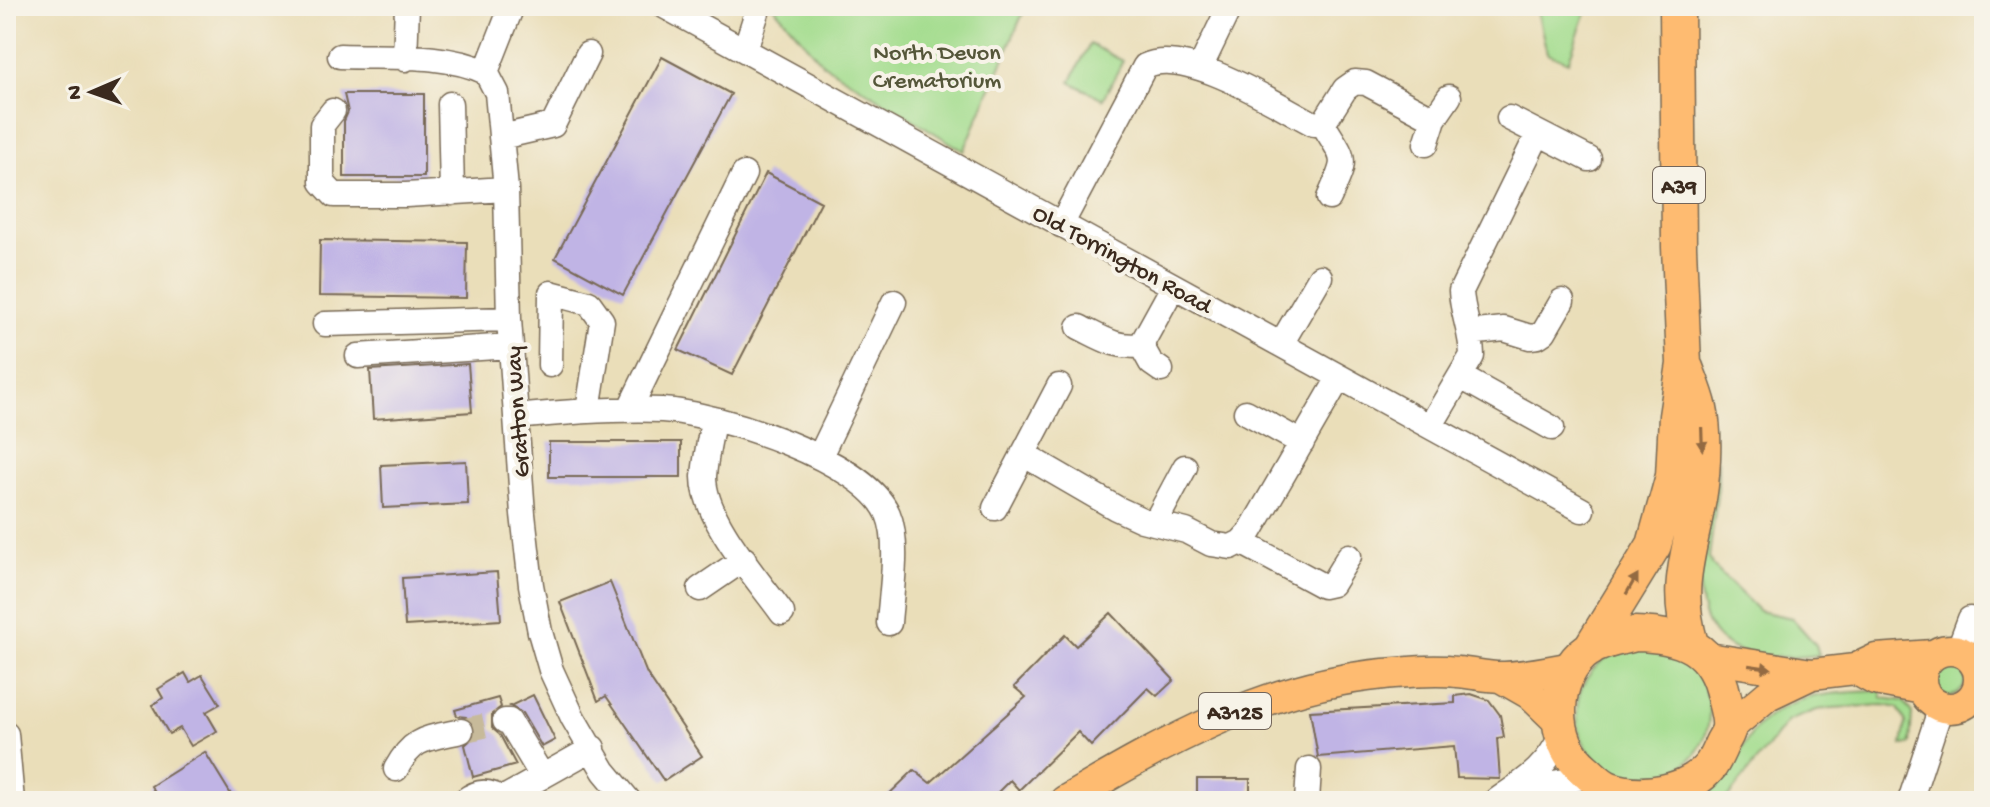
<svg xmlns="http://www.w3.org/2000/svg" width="1990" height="807" viewBox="0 0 1990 807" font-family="'Gochi Hand',sans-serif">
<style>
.green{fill:#a4dd8f;stroke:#708456;stroke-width:2}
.building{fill:#c0b4e5}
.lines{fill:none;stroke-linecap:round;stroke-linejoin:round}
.minor-tunnel{stroke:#c7ba9a;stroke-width:24;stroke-dasharray:24 12;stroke-linecap:butt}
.minor-casing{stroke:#786954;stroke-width:27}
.major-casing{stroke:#786954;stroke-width:33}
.highway-casing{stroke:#786954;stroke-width:37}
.minor{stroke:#fff;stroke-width:24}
.major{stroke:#febb71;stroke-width:30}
.highway{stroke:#febb71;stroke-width:34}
.oneway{fill:#936b43}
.labels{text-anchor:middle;stroke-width:8;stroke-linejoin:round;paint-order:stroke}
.shield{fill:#f7f3e8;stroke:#73665b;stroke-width:2}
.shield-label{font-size:22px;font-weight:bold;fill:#3b2a1e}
.park-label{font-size:24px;fill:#55573a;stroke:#f7f3e8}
.street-label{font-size:24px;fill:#3b2a1e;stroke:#f7f3e8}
</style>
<rect width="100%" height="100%" fill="#f7f3e8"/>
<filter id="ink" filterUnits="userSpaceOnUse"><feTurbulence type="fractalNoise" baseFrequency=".0125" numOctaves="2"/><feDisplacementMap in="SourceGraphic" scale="16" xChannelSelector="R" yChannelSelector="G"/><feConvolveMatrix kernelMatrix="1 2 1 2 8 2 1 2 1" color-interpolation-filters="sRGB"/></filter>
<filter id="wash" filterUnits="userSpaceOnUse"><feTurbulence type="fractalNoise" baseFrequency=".006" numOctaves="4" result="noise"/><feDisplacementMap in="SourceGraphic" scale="32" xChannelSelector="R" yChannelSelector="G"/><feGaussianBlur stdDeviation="1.8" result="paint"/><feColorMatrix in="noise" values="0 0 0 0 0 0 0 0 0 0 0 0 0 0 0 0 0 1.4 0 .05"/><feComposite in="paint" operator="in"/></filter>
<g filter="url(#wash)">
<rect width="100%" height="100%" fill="#eadeb9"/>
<!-- green -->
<path class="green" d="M773 6H1026L964 151 823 64Z
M1536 6H1588L1568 62 1547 53Z
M1090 44 1123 61 1103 99 1070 82Z
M1718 460V487L1709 557 1712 565 1759 611 1792 618 1816 645 1819 655C1759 662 1697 659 1700 580Z
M1577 713a66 66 0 1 1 132 0a66 66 0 1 1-132 0Z
M1933 680a16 16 0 1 1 32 0a16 16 0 1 1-32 0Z
M1881 691 1882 698 1903 701 1912 713 1910 744 1902 745 1906 722 1898 708 1884 705 1832 708 1817 710 1788 721 1725 801H1701C1723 783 1735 759 1750 736 1781 692 1834 693 1881 691Z"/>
<g id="blocks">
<!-- building -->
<path class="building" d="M662 57 731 94 623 295 555 258Z
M344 94H424V177H344V121L348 112Z
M766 173 821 202 732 375 678 350Z
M320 240 467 242 466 298 319 296Z
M468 364 472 412 373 419 370 370Z
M549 442H681V477H549Z
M466 461 468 504 383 508 381 465Z
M497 572 501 620 405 626 402 578Z
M610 582 647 674 702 756 664 781 606 696 598 701 560 602Z
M1111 613 1174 680 1157 696 1148 688 1091 746 1078 732 1019 790 1010 780 989 801H882L914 770 930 783 1026 697 1014 687 1065 635 1076 646Z
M185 673 190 682 202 675 220 704 206 712 217 731 191 746 180 728 169 734 152 705 163 698 158 689Z
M1471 694 1489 700 1500 715 1504 737 1497 738 1500 779 1457 778 1454 746 1318 757 1310 711 1455 703V696Z
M533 695 555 740 542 747 522 713 510 706Z
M498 698 501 707 492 714V728L500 735 516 765 473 777 465 745 475 736V727L466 717 457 716 455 710Z
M205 752 235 801H160L151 786Z
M1197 779H1250V801H1197Z"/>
</g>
</g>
<g filter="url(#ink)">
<use href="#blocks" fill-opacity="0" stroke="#786954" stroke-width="2"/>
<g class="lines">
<!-- minor-tunnel -->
<path class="minor-tunnel" d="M461 731 505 721"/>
<defs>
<path id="minor" d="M664 6 1582 510
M745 50 759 6
M340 56C387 58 443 52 486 72
M405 59 407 6
M1201 66 1230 6
M486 72 497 93 506 189 509 319 523 514 531 585 540 632 551 670 573 718 604 771 629 801
M486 72 512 6
M450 104 452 193
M333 111 322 125V182L334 195H406L506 189
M1509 118 1589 159
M1323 124C1346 162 1348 156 1329 198
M501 137 553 125 588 54
M1426 144 1434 119
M1061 225 1145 66C1186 46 1275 104 1314 124H1323L1345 89 1355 82 1366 83 1434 119 1449 97
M325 324 509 319
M1079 327C1100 337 1116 349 1141 345L1173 287
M1469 333 1504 329 1530 337 1538 336 1544 332 1562 301
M1281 344 1320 277
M1141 345 1151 363 1161 370
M358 356 511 346
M550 365 551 293 589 303 602 321 588 410
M1461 377 1552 428
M629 410 744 174
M1246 412 1302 443
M516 417C565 412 613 408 662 410 718 413 865 460 888 514 900 542 891 593 889 623
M713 421C710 439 705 459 704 477 704 520 758 579 782 613
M1431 425 1472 356C1472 334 1462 313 1461 291L1538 134
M1023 454 1116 508 1142 520 1186 531 1211 544 1231 547 1241 542 1250 532 1339 378
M820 456 894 302
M995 508 1059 386
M1155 523 1185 467
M1241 542 1323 586 1332 584 1349 556
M700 589 744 559
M1958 651 1970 619
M505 721H509L542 776
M6 734 12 801
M396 769C414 736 427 739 461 731
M502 799 593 748
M464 801C478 790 490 790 503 801
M1307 801 1309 769
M1496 801C1526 780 1546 769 1562 734
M1529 801 1548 784 1592 776
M1910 801 1941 707"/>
<path id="major" d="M1921 679a29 29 0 1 1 58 0a29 29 0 1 1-58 0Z
M1708 658 1812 674
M1855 669 1875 680 1923 689
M1502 678 1530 694 1559 722
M1729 728 1768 695 1812 674 1855 669 1876 659 1933 655
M1065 801C1165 742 1266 685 1384 674 1408 672 1433 669 1457 672 1473 673 1490 678 1505 677 1527 676 1550 671 1572 667"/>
<path id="highway" d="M1686 368C1691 381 1697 395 1700 409 1706 436 1703 482 1697 509 1687 563 1675 588 1691 644
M1635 634C1682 635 1714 647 1724 697 1726 705 1730 718 1729 727 1729 732 1724 739 1722 743 1719 750 1715 759 1711 765 1689 793 1641 800 1610 789 1601 786 1593 777 1586 771 1549 742 1550 676 1589 649 1603 640 1620 638 1635 634Z
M1590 649 1654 545 1673 476 1676 416 1684 364 1679 247 1677 6"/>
</defs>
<!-- minor casing -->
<use href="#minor" class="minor-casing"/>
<!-- major casing -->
<use href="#major" class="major-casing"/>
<!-- highway casing -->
<use href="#highway" class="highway-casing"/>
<!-- minor -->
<use href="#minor" class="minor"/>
<!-- major -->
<use href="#major" class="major"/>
<!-- highway -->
<use href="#highway" class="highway"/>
</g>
<!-- one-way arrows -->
<defs><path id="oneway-solid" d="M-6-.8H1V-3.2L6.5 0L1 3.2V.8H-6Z" transform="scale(2)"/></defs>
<g class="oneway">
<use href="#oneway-solid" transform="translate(1702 439) rotate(88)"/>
<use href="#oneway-solid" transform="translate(1632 584) rotate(-60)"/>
<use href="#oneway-solid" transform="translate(1760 667) rotate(8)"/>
</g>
</g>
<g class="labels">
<!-- shield labels -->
<g class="shield">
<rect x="1653" y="167" width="52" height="36" rx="6"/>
<rect x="1199" y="693" width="72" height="36" rx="6"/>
</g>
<g class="shield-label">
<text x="1679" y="193">A39</text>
<text x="1235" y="719">A3125</text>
</g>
<!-- park labels -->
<g class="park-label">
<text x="937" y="59">North Devon<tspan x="937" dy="28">Crematorium</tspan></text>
</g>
<!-- street labels -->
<g class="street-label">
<text transform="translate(1123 258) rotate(29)" y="8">Old Torrington Road</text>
<text transform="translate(516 412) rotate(-94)" y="8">Gratton Way</text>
</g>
</g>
<!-- margin -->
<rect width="1990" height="807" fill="none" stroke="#f7f3e8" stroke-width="32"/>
<!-- north arrow -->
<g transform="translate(92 92) rotate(268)" stroke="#f7f3e8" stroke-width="6" paint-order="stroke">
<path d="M0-6L14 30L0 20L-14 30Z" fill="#3b2a1e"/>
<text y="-12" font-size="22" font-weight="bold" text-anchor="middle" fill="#3b2a1e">N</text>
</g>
</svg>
